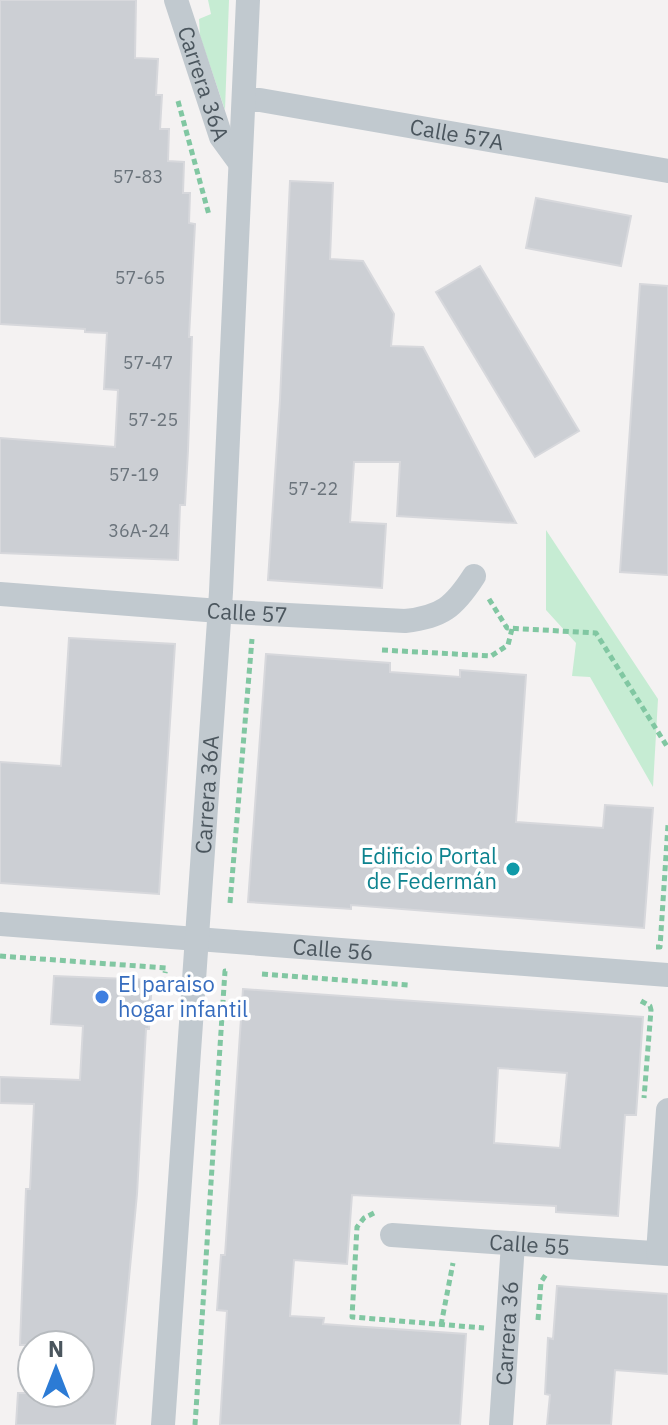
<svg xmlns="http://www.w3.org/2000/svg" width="668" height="1425" viewBox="0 0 668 1425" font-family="'IBM Plex Sans',sans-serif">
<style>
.green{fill:#c6ecd3}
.building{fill:#cccfd4;stroke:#d7d8dc;stroke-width:2;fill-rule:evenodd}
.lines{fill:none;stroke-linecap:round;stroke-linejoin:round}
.path{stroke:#81c7a2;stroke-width:5;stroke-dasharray:6 4;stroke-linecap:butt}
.minor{stroke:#c1c9cf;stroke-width:24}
.culture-dot{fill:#0f9aa8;stroke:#fff;stroke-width:3}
.shop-dot{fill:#3f7fe0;stroke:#fff;stroke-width:3}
.labels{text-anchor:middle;stroke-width:7;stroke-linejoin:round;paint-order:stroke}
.number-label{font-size:18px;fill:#6b747c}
.street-label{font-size:22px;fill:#4b565e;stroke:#fff}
.culture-label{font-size:22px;fill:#0d838f;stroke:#fff;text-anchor:end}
.shop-label{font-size:22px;fill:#366cbe;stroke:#fff;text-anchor:start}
</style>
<rect width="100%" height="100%" fill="#f4f2f2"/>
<!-- green -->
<path class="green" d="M208 0H229L225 110 200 36 199 19 211 14Z
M546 530 658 699 653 787 590 677 572 676 576 643 546 610Z"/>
<!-- building -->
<path class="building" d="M0 0H136L135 58 158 59 156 95H162L160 129H169L168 161 184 162 183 193H190L189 223 195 224 189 337H192L188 450 185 505H180L178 560 0 553V438L115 447 118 390 104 389 107 333 85 332V329L0 324Z
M290 181 333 183 330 259 363 261 394 314 391 346 423 347 516 523 397 516 400 462H354L350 522 386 524 382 588 268 580 280 400Z
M536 198 631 216 621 266 526 248Z
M480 266 579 431 535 457 436 292Z
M640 284 668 286V575L620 572Z
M69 638 175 644 159 894 0 883V762L61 766Z
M266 654 390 663V672L460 677V670L526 675 516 822 603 828 605 805 653 808 644 928 351 905V909L248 902Z
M54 976 152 980 149 1029H146L137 1194 115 1425H16L18 1393H80V1345H20L26 1189H30L34 1104 0 1103V1077L80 1080 83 1026 51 1024Z
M243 989 643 1017 636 1115H625L618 1216 556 1212V1206L352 1195 347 1264 294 1260 290 1316 324 1318 323 1324 466 1334 460 1425H220L227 1311 217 1310 221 1255H225ZM498 1068 567 1073 560 1148 494 1143Z
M557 1286 668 1294V1374L615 1370 611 1425H547L550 1395 545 1394 548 1338 553 1339Z"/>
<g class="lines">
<!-- path -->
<path class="path" d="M178 101 209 215
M489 599 507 628 596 633 668 748
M382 650 491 656 508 645 512 629
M230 903 252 639
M656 947H660L668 825
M0 956 166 968 165 973
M262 974 408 985
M641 1001 650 1006 651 1010 644 1098
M374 1213 364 1218 357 1227 352 1317 484 1328
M538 1320 541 1282 547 1273
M441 1325 453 1263
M195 1425 225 971H228"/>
<!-- minor -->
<g class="minor">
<path id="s1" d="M176 0 221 137 240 163"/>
<path id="s2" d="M244 100H260L668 171"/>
<path id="s3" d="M0 594 232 612 405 621C442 617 454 607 474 576"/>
<path id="s4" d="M0 924 668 975"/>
<path id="s5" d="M392 1235 668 1254"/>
<path d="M658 1253 668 1110"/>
<path id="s6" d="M163 1425 221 592 248 0"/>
<path id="s7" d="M501 1425 513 1243"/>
</g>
</g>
<!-- markers -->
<circle class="culture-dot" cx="513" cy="869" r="8"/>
<circle class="shop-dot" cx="102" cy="997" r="8"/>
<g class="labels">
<!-- number labels -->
<g class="number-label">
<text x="138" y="183">57-83</text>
<text x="140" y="284">57-65</text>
<text x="148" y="369">57-47</text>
<text x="153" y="426">57-25</text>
<text x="134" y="481">57-19</text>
<text x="313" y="495">57-22</text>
<text x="139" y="537">36A-24</text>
</g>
<!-- street labels -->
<g class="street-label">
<text dy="8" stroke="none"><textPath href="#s1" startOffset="88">Carrera 36A</textPath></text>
<text dy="8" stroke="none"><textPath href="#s2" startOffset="216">Calle 57A</textPath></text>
<text dy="8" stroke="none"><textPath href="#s3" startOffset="248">Calle 57</textPath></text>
<text dy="8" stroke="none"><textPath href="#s6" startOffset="632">Carrera 36A</textPath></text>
<text dy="8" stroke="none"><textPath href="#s4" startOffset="334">Calle 56</textPath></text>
<text dy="8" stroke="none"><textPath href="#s5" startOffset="138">Calle 55</textPath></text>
<text dy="8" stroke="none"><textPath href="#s7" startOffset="92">Carrera 36</textPath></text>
</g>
<!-- culture labels -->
<g class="culture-label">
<text x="497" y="864">Edificio Portal<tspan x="497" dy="25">de Federmán</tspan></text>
</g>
<!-- shop labels -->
<g class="shop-label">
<text x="118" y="992">El paraiso<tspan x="118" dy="25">hogar infantil</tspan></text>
</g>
</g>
<!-- north arrow -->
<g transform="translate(56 1369)"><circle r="38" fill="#ffffff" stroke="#b7bbbf" stroke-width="2"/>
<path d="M0-6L14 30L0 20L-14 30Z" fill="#2c7bd5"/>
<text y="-12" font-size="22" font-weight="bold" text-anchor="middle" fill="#4b565e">N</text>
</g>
</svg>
